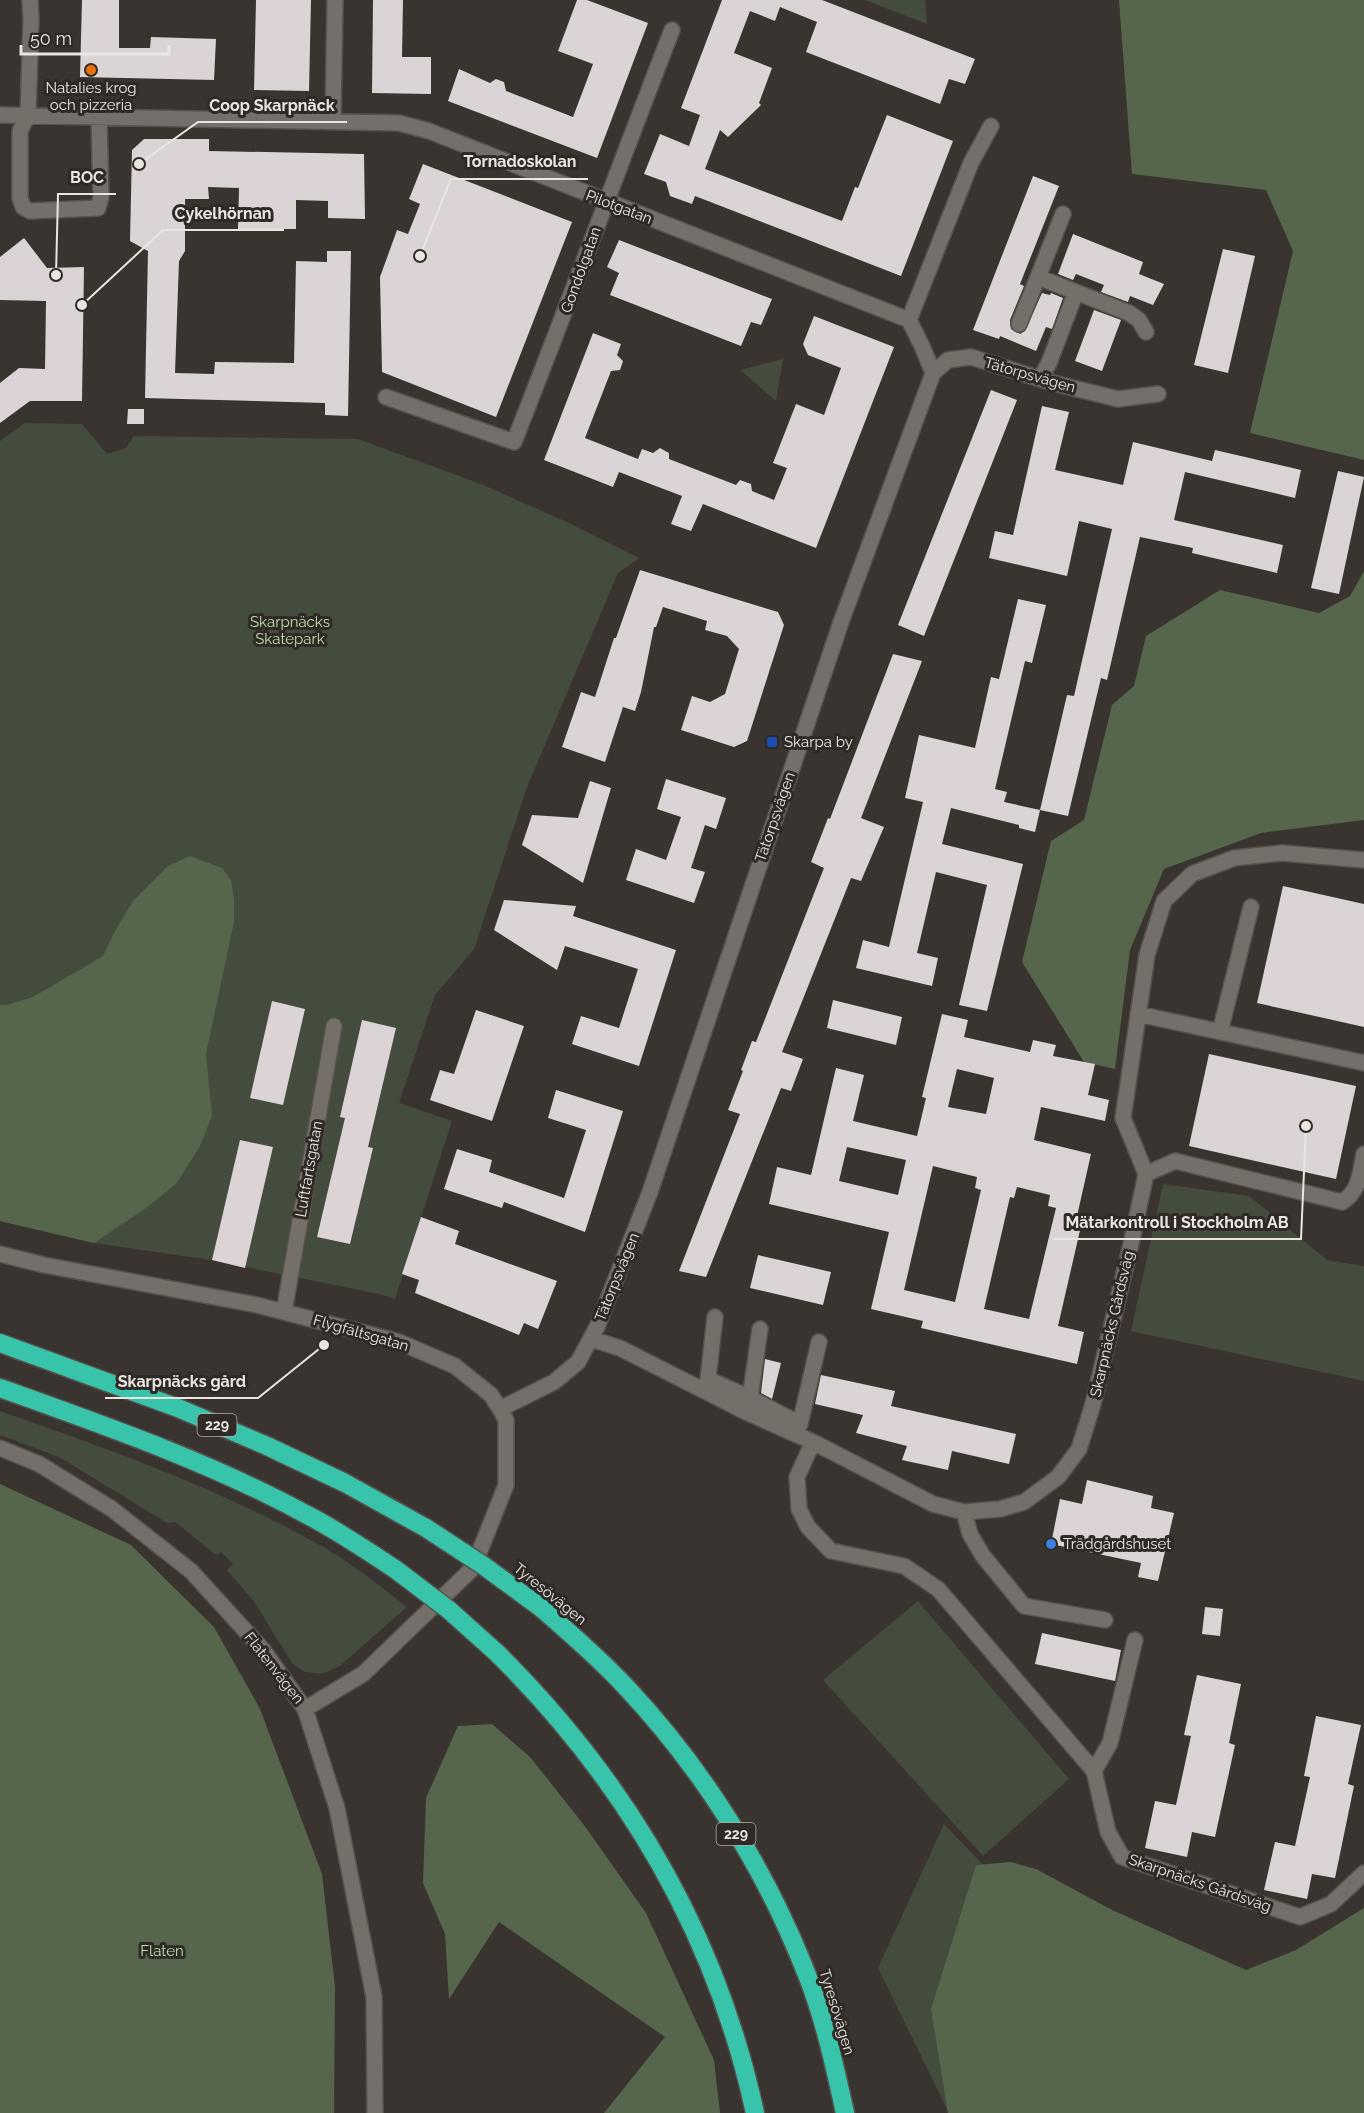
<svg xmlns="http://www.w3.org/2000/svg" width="1364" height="2113" viewBox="0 0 1364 2113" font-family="Raleway,sans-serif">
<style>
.green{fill:#434c3d}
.forest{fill:#56664d}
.building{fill:#dcd3d7;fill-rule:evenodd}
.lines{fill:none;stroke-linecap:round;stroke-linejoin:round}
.minor-casing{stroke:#55514c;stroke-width:18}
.highway-casing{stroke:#55514c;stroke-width:21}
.minor{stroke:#746f68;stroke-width:15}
.highway{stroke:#37c4aa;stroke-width:18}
.highway-bridge-casing{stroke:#55514c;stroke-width:21;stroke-linecap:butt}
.highway-bridge{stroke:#37c4aa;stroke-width:18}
.food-dot{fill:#e8710a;stroke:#2f2a25;stroke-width:2}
.transit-dot{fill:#1a4fb4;stroke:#2f2a25;stroke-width:2}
.shop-dot{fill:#3f7fe0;stroke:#2f2a25;stroke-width:2}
.labels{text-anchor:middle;stroke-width:6;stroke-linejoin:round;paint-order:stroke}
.shield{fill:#2f2a25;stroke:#b1aea9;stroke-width:1.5}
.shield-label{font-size:14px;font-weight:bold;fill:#e9e6e2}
.poi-label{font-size:15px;fill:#e9e6e2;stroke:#2f2a25;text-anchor:start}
.street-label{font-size:15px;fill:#e9e6e2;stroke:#2f2a25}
.park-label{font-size:15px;fill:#bfdead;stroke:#2f2a25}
.leader{fill:none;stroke:#e9e6e2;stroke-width:2}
.callout-dot{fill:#e9e6e2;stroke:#2f2a25;stroke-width:2}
.callout-label{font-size:16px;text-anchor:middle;font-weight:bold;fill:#e9e6e2;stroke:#2f2a25;stroke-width:6;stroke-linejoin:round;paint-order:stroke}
</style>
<rect width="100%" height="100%" fill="#39342f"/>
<!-- green -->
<path class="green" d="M865 0H925L927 24Z
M783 359 776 401 740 370Z
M25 423 82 424 107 454 126 448 134 436 358 439 481 484 569 523 639 558 618 573 527 787 474 949 435 995 399 1103 452 1121 395 1299 379 1294 211 1260 94 1243 0 1221V441Z
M1163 1184 1249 1196 1327 1260 1364 1266V1381L1131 1331Z
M0 1411C110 1449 223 1490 325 1548 354 1565 380 1586 407 1607L340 1666 322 1674 305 1672 292 1663 255 1603 227 1570 233 1564 221 1552 216 1555 175 1522 167 1523 61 1458 0 1435Z
M918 1601 1069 1779 983 1856 823 1680Z
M944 1824 997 1879 949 2113 878 1968Z"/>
<!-- forest -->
<path class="forest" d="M1119 0H1364V460L1250 433 1293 251 1266 190 1132 174Z
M1364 571V820L1261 833 1164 869 1130 950 1115 1069 1084 1062 1022 962 1051 841 1084 820 1112 705 1134 686 1146 636 1220 590 1319 613 1350 596Z
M190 856 222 868 231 880 234 899V922L206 1054 212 1116 199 1148 176 1184 146 1208 94 1243 0 1221V1005H7L33 997 103 956 115 931 133 901 168 866Z
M0 1484 131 1545 214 1627 260 1709 322 1874 335 1987 334 2113H0Z
M492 1724 530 1757 584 1825 646 1913 714 2060 720 2113H604L665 2037 499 1922 449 1999 445 1934 423 1883 426 1798 458 1726Z
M1011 1862 1036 1869 1112 1910 1246 1970 1296 1950 1364 1908V2113H948L931 2009 976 1865Z"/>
<!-- building -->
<path class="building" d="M82 0H119V48H150L151 37 216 39 214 80 80 77Z
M256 0H311L309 91 254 90Z
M373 0H403L402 57H431V94L372 93Z
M577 0H587L648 23 597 158 448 101 459 69 490 83 496 79 504 82 506 91 573 117 593 64 558 51Z
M722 0H822L975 59 965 84 949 79 940 104 806 52 817 22 780 7 775 21 750 11 734 53 772 68 759 103 761 105 728 137 720 130 705 169 842 221 855 187 858 188 887 115 953 141 901 276 695 196 692 204 670 196 666 182 644 174 660 134 689 146 700 115 681 108Z
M144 139H209V151L364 154 365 219 328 218V201L296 200V229H238L239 188 208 187 209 199H185V251L179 261 175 373 214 374 215 362 294 363 296 261 327 262V251H351L348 416 325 415V403L145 398 148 251 130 241 132 150Z
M423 164 572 222 496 417 382 372 380 277 397 230 408 234 420 204 409 199Z
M1033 176 1059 186 1020 284 1024 286 1010 320 1011 329 1020 334 1025 331 1042 293 1050 295 1051 293 1063 298 1052 329 1046 327 1036 351 1000 336 999 339 973 330Z
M1073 234 1143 262 1139 274 1164 284 1153 305 1130 296 1128 302 1101 292 1104 285 1076 274 1073 280 1058 274Z
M24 238 47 268 84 267 82 401H30L0 423V383L19 368 45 369 46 301 0 300V257Z
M619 240 772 299 761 325 751 322 741 346 610 295 619 273 607 267Z
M1223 249 1255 256 1228 373 1194 365Z
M1094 310 1121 320 1102 371 1075 361Z
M814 316 894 347 816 548 703 504 691 531 671 524 682 496 619 472 613 487 544 460 593 333 621 344 617 355 623 361 620 370 611 371 585 438 638 459 642 449 653 453 660 448 669 453V459L736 485 740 480 751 484 752 491 774 500 787 468 773 463 796 404 824 415 841 368 808 355 803 344Z
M991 390 1017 400 924 636 898 625Z
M1042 406 1069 412 1055 470 1123 485 1133 442 1212 461 1215 450 1301 470 1295 498 1185 472 1174 520 1283 545 1277 573 1192 553 1193 548 1140 537 1107 680 1101 678 1068 816 1040 810 1067 695 1074 696 1112 529 1079 521 1067 576 989 558 995 531 1013 535Z
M128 409H144V424H127Z
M1338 471 1364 477 1339 594 1311 588Z
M640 570 778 612 784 625 747 741 734 747 681 730 692 696 710 702 725 694 739 649 727 636 705 630 707 621 663 607 656 627H654L641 692 635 711 623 707 605 762 562 747 581 692 595 697 614 638H616Z
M1018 599 1046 605 1032 663 1025 661 995 789 1007 792 1004 802 1040 810 1035 832 1019 828V825L951 808 942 844 1023 864 987 1011 959 1005 987 885 936 872 917 953 938 958 932 986 856 968 863 940 889 947 923 802 905 798 919 735 975 748 991 677 999 679Z
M893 654 922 661 861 818 884 827 861 881 851 878 782 1052 803 1059 791 1091 781 1088 706 1277 679 1271 740 1114 728 1110 743 1071 741 1070 752 1041 756 1042 824 868 811 862 828 818 830 819Z
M666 779 726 798 716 829 705 825 691 868 705 872 694 903 626 880 636 849 666 860 681 817 657 809Z
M590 781 611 788 583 883 522 845 532 815 578 818Z
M1283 886 1364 904V1027L1257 1003Z
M504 900 576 906 573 916 676 950 639 1066 572 1044 581 1016 619 1028 638 969 565 946 557 970 494 930Z
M833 1000 902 1017 896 1045 827 1028Z
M272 1001 305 1009 283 1105 250 1098Z
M476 1010 524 1026 492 1121 430 1100 440 1070 454 1074Z
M942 1014 968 1020 964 1037 1030 1052 1033 1040 1056 1045 1053 1056 1095 1064 1088 1095 1109 1100 1105 1121 1041 1107 1034 1140 1091 1154 1075 1225 1081 1226 1058 1326 1084 1332 1077 1364 921 1328 923 1321 871 1309 889 1232 769 1204 777 1167 811 1175 836 1068 864 1075 853 1121 917 1136 926 1098 922 1097ZM957 1069 994 1078 986 1114 948 1107ZM847 1147 906 1160 898 1195 839 1181ZM933 1166 977 1177 975 1188 981 1190 955 1302 904 1290ZM1017 1187 1050 1195 1048 1206 1056 1208 1029 1319 984 1309 1010 1197 1014 1198Z
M362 1020 396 1028 368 1147 373 1148 350 1244 317 1237 345 1118 340 1117Z
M1209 1054 1356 1086 1336 1179 1189 1146Z
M556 1090 623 1111 585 1232 504 1202 502 1208 444 1189 457 1149 492 1160 489 1172 564 1198 586 1130 548 1118Z
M240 1140 273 1147 245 1268 212 1260Z
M421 1217 459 1231 455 1244 557 1281 538 1329 524 1323 519 1335 415 1293 419 1280 402 1274Z
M758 1255 831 1272 823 1305 750 1288Z
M765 1359 781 1363 772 1399 761 1393Z
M821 1375 895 1391 891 1406 1016 1434 1009 1464 952 1451 948 1470 902 1460 907 1446 856 1433 863 1415 815 1404Z
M1087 1480 1153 1496 1151 1508 1174 1513 1158 1581 1138 1577 1141 1563 1051 1544 1060 1499 1082 1504Z
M1205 1607 1223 1609 1220 1636 1202 1634Z
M1042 1633 1121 1650 1115 1681 1035 1664Z
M1197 1675 1241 1684 1229 1743 1235 1745 1215 1837 1192 1832 1187 1857 1145 1848 1155 1801 1176 1805 1191 1736 1184 1735Z
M1316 1716 1361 1725 1348 1784 1354 1786 1335 1878 1312 1874 1307 1899 1264 1890 1275 1842 1295 1846 1310 1777 1304 1776Z"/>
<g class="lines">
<defs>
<path id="minor" d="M30 0 31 19 28 115 20 131V198L23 207 30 211 98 208 101 197 99 118
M0 115 399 123 429 131 909 320 922 346 933 373
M333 121 335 0
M1038 277 1063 214
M1076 292 1129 313 1139 320 1146 332
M909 320 971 163 991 126
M1019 324 1038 277 1076 292 1049 363 1040 379
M386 397 514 442C568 305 619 167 672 30
M1138 1014 1364 1063
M1220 1032 1251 907
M1146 1174 1175 1161 1342 1202C1360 1191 1360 1172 1364 1154
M0 1254 44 1265 257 1305 399 1342 455 1366 491 1395 500 1409 506 1420V1485L473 1568 363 1674 305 1709
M284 1312 334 1026
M715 1317 708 1379 750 1398
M760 1329 750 1398 800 1424 819 1342
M591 1339 620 1348 748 1413 813 1442 933 1504 964 1512 1000 1509 1024 1502 1058 1477 1079 1449 1093 1404 1131 1244 1146 1174 1123 1118 1147 955 1164 901 1192 874 1234 858 1282 853 1364 860
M500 1409 554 1382 578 1362 597 1327 650 1192 841 622 933 373 948 360 971 357 1053 383 1118 399 1158 394
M813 1442 797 1477 799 1509 808 1527 831 1551 904 1566 938 1589 1094 1771 1108 1832 1122 1857 1300 1917 1331 1904 1364 1873
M0 1448 39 1464 112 1509 191 1571 263 1650 305 1709 337 1808 374 1997 375 2113
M964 1512 970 1534 983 1556 1024 1606 1105 1620
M1094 1771 1110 1743 1135 1640"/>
<path id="highway" d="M0 1343 178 1408 267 1446 345 1483 426 1528
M0 1388C106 1426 213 1463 313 1518 341 1533 368 1551 395 1569
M540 1607C569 1632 599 1658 626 1687 701 1767 762 1863 803 1965 823 2012 834 2063 845 2113
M497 1653C627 1782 716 1933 755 2113"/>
</defs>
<!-- minor casing -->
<use href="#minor" class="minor-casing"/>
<!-- highway casing -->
<use href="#highway" class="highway-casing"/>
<!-- minor -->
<use href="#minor" class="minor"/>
<!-- highway -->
<use href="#highway" class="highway"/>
<defs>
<path id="highway-bridge" d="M426 1528 484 1566 540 1607
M395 1569 449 1610 497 1653"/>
</defs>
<!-- highway-bridge casing -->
<use href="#highway-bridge" class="highway-bridge-casing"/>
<!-- highway-bridge -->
<use href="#highway-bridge" class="highway-bridge"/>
</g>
<!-- markers -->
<circle class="food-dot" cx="91" cy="70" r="6"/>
<rect class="transit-dot" x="766" y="736" width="12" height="12" rx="3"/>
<circle class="shop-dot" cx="1051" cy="1544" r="6"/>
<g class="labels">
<!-- shield labels -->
<g class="shield">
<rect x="197.5" y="1414" width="39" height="22" rx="4.5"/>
<rect x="716.5" y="1823" width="39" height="22" rx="4.5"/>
</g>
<g class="shield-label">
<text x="217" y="1430">229</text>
<text x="736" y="1839">229</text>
</g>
<!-- poi labels -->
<g class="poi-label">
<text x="91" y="93" text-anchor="middle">Natalies krog<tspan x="91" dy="17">och pizzeria</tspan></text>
<text x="784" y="747">Skarpa by</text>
<text x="1063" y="1549">Trädgårdshuset</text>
</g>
<!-- street labels -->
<g class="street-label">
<text transform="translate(619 207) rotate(21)" y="5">Pilotgatan</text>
<text transform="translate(581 270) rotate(-70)" y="5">Gondolgatan</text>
<text transform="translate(1030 375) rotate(16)" y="5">Tätorpsvägen</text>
<text transform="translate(775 817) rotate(-71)" y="5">Tätorpsvägen</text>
<text transform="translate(309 1169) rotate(-80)" y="5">Luftfartsgatan</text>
<text transform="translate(617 1277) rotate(-68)" y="5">Tätorpsvägen</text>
<text transform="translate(1112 1324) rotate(-77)" y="5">Skarpnäcks Gårdsväg</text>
<text transform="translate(361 1333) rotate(16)" y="5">Flygfältsgatan</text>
<text transform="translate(550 1594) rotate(39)" y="5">Tyresövägen</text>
<text transform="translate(274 1668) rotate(52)" y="5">Flatenvägen</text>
<text transform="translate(1200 1883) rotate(19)" y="5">Skarpnäcks Gårdsväg</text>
<text transform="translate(837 2012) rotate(73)" y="5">Tyresövägen</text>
</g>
<!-- park labels -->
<g class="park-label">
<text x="290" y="627">Skarpnäcks<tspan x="290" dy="17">Skatepark</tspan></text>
<text x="162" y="1956">Flaten</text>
</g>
</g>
<!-- callouts -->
<path class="leader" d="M139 164L198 122H347M420 256L451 179H588M56 275L58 194H116M82 305L163 230H284M1306 1126L1301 1239H1053M324 1345L258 1398H105"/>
<g class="callout-dot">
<circle cx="139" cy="164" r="6"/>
<circle cx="420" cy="256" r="6"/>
<circle cx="56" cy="275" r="6"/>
<circle cx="82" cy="305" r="6"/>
<circle cx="1306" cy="1126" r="6"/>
<circle cx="324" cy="1345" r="6"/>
</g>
<g class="callout-label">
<text x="272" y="111">Coop Skarpnäck</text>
<text x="520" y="167">Tornadoskolan</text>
<text x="87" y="183">BOC</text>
<text x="223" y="219">Cykelhörnan</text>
<text x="1177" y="1228">Mätarkontroll i Stockholm AB</text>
<text x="182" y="1387">Skarpnäcks gård</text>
</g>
<!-- scale -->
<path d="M21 45v9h148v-9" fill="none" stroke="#e9e6e2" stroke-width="3"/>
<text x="30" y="45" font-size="18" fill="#e9e6e2" stroke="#2f2a25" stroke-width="4.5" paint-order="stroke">50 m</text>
</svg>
